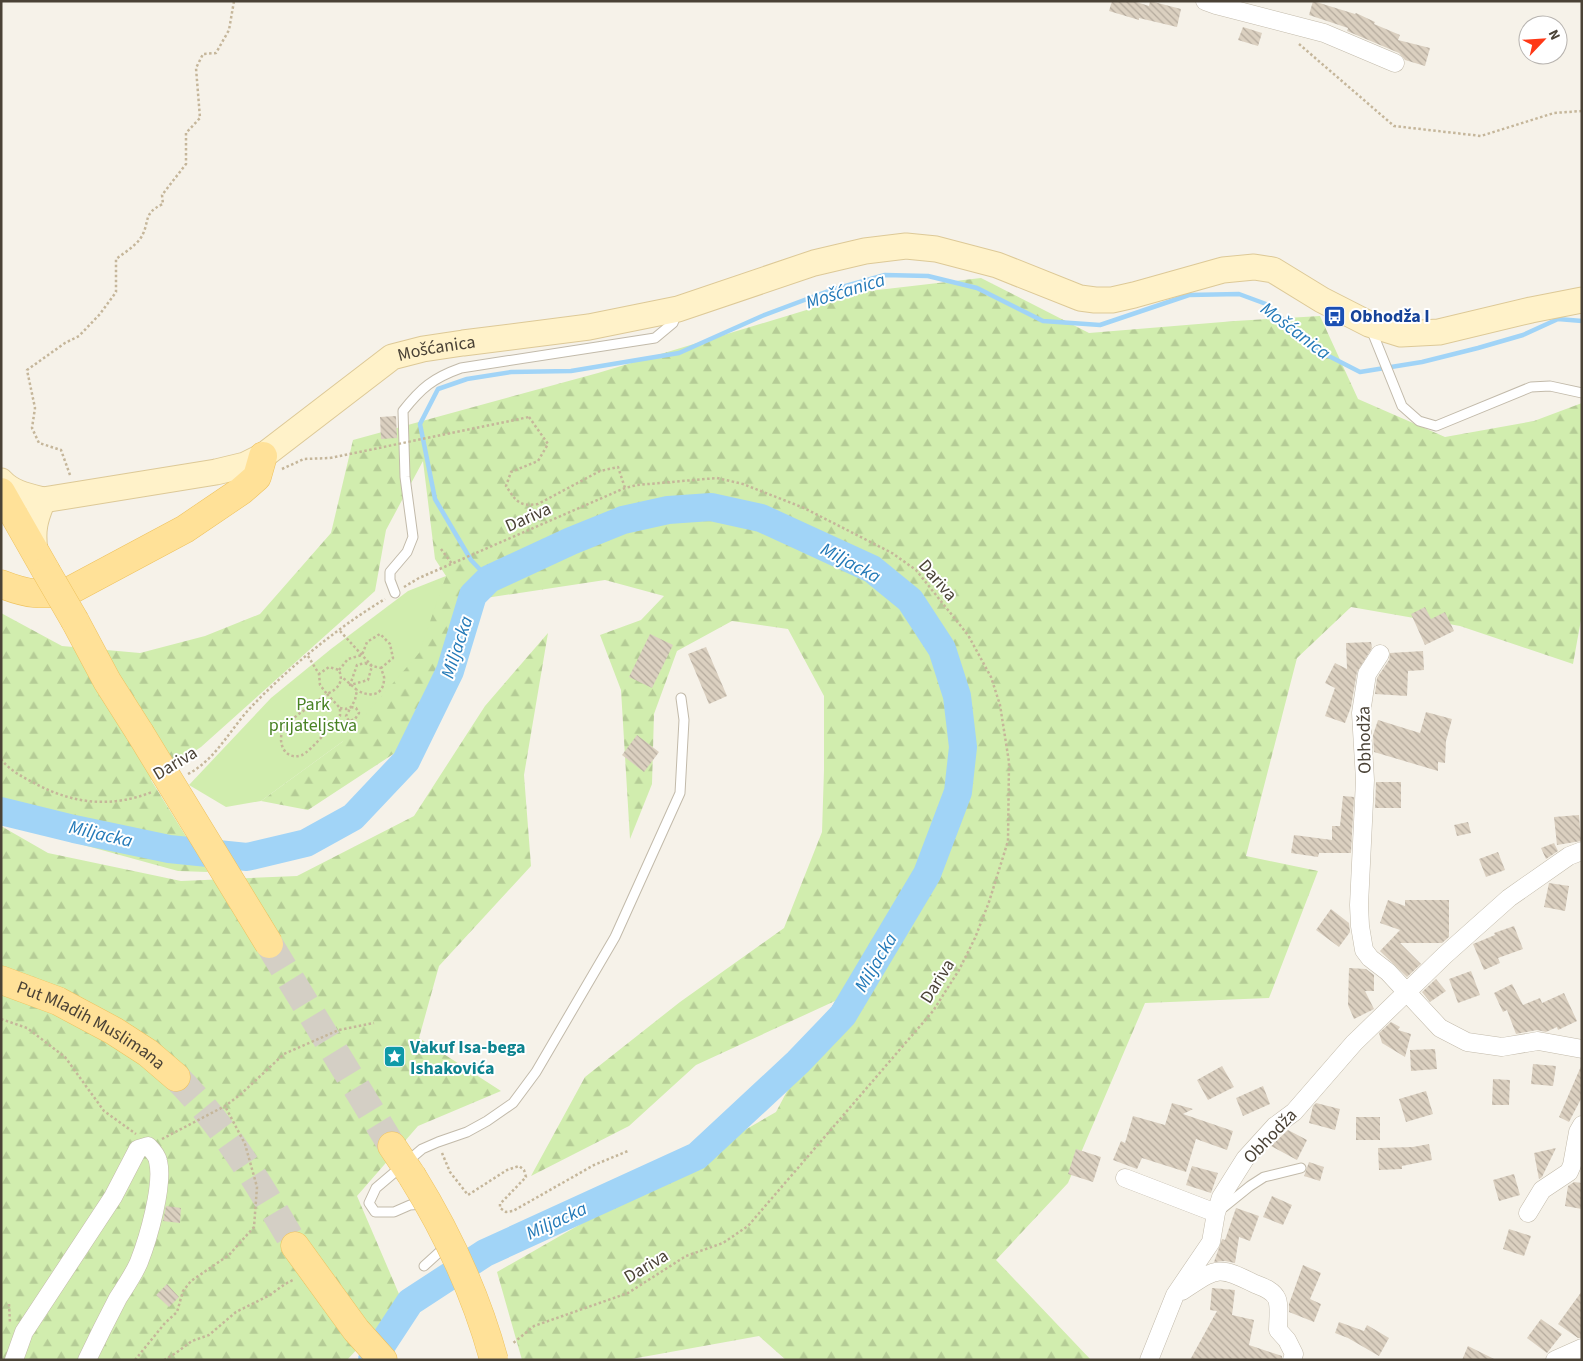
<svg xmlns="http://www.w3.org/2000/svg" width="1583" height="1361" viewBox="0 0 1583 1361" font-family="'Source Sans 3',sans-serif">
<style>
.forest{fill:url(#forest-firs)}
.green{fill:#d1edae}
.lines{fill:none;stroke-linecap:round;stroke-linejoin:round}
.stream{stroke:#a1d4f7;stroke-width:4.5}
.river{stroke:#a1d4f7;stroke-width:28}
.building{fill:url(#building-back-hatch)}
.primary-tunnel{stroke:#d4cfc5;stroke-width:28;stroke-dasharray:28 14;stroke-linecap:butt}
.lane-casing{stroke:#c2baaa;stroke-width:11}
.street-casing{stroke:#c2baaa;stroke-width:19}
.secondary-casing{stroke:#ddc997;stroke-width:27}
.primary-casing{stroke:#eec25e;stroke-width:29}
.path{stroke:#c5b69a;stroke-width:2.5;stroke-dasharray:2.5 2.5;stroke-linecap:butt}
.lane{stroke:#fff;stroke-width:9}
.street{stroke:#fff;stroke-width:18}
.secondary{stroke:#fff2c9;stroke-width:25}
.primary{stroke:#ffe198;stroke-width:28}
.primary-bridge-casing{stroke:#eec25e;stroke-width:29;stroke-linecap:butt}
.path-bridge{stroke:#c5b69a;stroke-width:2.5;stroke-dasharray:2.5 2.5;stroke-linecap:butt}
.primary-bridge{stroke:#ffe198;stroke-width:28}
.labels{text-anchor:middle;stroke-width:4;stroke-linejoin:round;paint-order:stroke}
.transit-label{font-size:18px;font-weight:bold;fill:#164399;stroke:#fff;text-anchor:start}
.street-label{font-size:18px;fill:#4a4236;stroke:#fff}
.park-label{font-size:18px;fill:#488223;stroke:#fff}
.culture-label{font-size:18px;font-weight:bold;fill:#0d838f;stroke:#fff;text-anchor:start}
.water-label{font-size:19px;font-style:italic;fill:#247ab8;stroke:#fff}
</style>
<defs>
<pattern id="forest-firs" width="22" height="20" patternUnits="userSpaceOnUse" patternTransform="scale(1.25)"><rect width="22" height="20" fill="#d1edae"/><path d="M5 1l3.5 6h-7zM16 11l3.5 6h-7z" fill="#b5cc96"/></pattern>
<pattern id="building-back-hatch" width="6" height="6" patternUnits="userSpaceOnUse" patternTransform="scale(1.25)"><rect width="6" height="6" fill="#dbd0c0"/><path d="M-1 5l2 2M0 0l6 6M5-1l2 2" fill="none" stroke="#b4aa9d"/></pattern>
</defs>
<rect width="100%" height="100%" fill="#f6f2e9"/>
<!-- forest -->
<path class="forest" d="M981 278 1089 333 1235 321 1320 316 1358 399 1445 437 1534 421 1582 403V614L1573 664 1460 626 1351 607 1297 658 1246 856 1318 871 1269 998 1145 1003 1068 1183 996 1260 1091 1360H786L759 1336 626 1360H522L497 1272 776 1112 835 1001 696 1065 629 1126 531 1176 585 1077 680 1002 784 928 822 832 824 770V696L788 629 732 621 677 651 654 714 652 784 630 839 621 690 600 635 641 620 664 596 605 580 479 599 401 749 308 810 261 801 342 742 446 576 435 559 423 461 386 530 375 591 201 747 151 780 208 872 178 871 36 832 1 801V613L62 646 140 653 205 636 260 614 331 533 353 440 598 373 869 291Z
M548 633 524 775 531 866 439 966 419 1038 501 1091 418 1126 357 1196 402 1301 347 1360H1V826L48 853 181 881 297 876 414 816 485 706Z"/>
<!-- green -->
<path class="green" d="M446 576 419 653 342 742 261 801 226 807 189 785 271 698 331 649 408 591Z"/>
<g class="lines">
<!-- stream -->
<path class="stream" d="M489 579 471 560 435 499 420 424 438 389 467 379 511 372 571 371 679 353 762 316 831 290 885 275 928 276 977 288 1043 321 1100 325 1189 295 1239 294 1266 304 1317 350 1360 372 1422 362 1478 348 1523 335 1558 319 1582 321"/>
<!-- river -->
<path class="river" d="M1 811 74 829 169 849 247 857 306 843 353 817 406 761 450 671 473 595 489 579 571 541 623 520 668 510 711 507 761 518 872 569 910 600 942 649 957 696 963 747 958 792 927 874 843 1015 798 1062 697 1156 485 1253 410 1302 372 1360"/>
</g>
<!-- building -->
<path class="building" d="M1112 1H1133L1149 6 1150 1 1181 9 1177 27 1139 18V20L1109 11Z
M1313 1 1355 14 1356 13 1375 22 1374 24 1400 35 1398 40 1430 48 1425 66 1405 60 1399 53 1347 31 1348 28 1309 15Z
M1243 27 1262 33 1258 46 1238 40Z
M396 416 397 438 381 439 380 417Z
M1425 607 1431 619 1445 612 1454 631 1425 645 1411 614Z
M650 634 673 645 652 688 629 677Z
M1371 642 1372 648 1357 672 1351 707 1345 723 1325 716 1335 688 1325 683 1335 663 1347 669 1346 643Z
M706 647 727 696 709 704 688 654Z
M1423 651 1424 670 1408 671 1407 696 1375 694 1377 678 1389 660 1390 653Z
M1426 712 1452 719 1446 741 1445 763 1438 762V771L1374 752 1373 735 1378 720 1420 733Z
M637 735 659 752 644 772 622 755Z
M1376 782H1401V808H1375Z
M1343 796 1354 797 1351 853H1319L1318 857 1291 853 1294 835 1332 840V826H1340Z
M1579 815 1581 841 1557 845 1554 817Z
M1468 822 1471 833 1457 836 1454 825Z
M1554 843 1558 851 1546 859 1541 848Z
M1498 852 1505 870 1486 877 1479 859Z
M1549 883 1569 886 1565 911 1544 907Z
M1388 900 1405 906V900H1449V937L1442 943H1400L1421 964 1407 977 1380 951 1400 930 1380 923Z
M1331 909 1349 923 1350 932 1339 947 1316 930Z
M1514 926 1523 949 1498 958 1500 963 1484 970 1473 944 1495 935 1494 933Z
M1349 968 1366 969 1374 975V991H1365L1374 1009 1354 1019 1348 1005Z
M1471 971 1480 995 1458 1003 1449 979Z
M1436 979 1446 991 1430 1002 1422 992Z
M1512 984 1523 1005 1540 998 1542 1003 1564 993 1577 1021 1558 1030 1557 1027 1546 1032 1537 1030 1516 1034 1507 1010 1503 1012 1494 993Z
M1391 1022 1400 1027 1398 1030 1411 1034 1405 1057 1382 1043 1379 1033Z
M1435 1049 1437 1069 1411 1071 1410 1050Z
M1533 1064 1556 1066 1553 1086 1531 1084Z
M1582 1064V1097L1569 1122 1559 1117Z
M1222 1066 1234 1087 1208 1100 1197 1080Z
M1493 1079 1510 1080 1509 1105H1492Z
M1263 1086 1270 1104 1243 1116 1236 1098Z
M1426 1091 1433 1114 1406 1122 1399 1099Z
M1172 1103 1193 1109 1183 1114 1233 1131 1227 1150 1196 1139 1186 1172 1142 1158 1137 1169 1113 1160 1121 1141 1125 1143 1133 1116 1165 1125Z
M1316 1103 1340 1109 1335 1130 1309 1123 1313 1106Z
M1356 1117H1380V1140H1356Z
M1288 1130 1307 1140 1297 1160 1271 1146Z
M1429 1144 1432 1160 1402 1166V1169L1379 1170 1378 1148 1413 1147Z
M1556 1148 1542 1177 1539 1179 1534 1153Z
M1076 1149 1101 1157 1093 1182 1068 1174Z
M1309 1162 1324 1167 1320 1181 1304 1176Z
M1192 1166 1218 1173 1211 1193 1186 1185Z
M1514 1174 1520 1195 1499 1201 1493 1180Z
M1574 1182 1582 1183V1209L1565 1206 1568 1186Z
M1272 1196 1292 1205 1283 1225 1263 1217Z
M166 1206 181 1208 180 1223 163 1221Z
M1236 1208 1259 1216 1250 1241 1239 1237 1235 1263 1225 1261 1214 1262 1222 1239 1225 1240Z
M1509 1229 1531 1236 1524 1256 1503 1249Z
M1303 1265 1321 1273 1310 1299 1321 1304 1314 1322 1289 1312V1304Z
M167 1284 179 1297 169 1307 156 1295Z
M1212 1288 1235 1290 1232 1315 1254 1320 1249 1345 1282 1356V1360H1190L1217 1311 1210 1310Z
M1582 1291V1338H1578L1558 1324Z
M1541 1319 1562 1334 1547 1353 1527 1338Z
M1339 1322 1364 1331 1367 1325 1389 1338 1379 1356 1348 1338 1335 1333Z
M1468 1346 1496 1360H1462Z"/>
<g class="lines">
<!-- primary-tunnel -->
<path class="primary-tunnel" d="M269 944 392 1146
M176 1077C225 1126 260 1186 295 1246"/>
<defs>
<path id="lane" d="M1371 329 1402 406 1419 421 1436 426 1531 387 1550 386 1582 393
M395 593 390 580V572L407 552 413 537 405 477 403 411C421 388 433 378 461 368L655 338 673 323 677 313
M423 1204 410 1205 394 1212H375L369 1203 376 1188 422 1149 438 1142 467 1132 487 1121 513 1103 536 1072 615 937 680 793 684 720 681 698
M1219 1211 1250 1186 1264 1177 1301 1168
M424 1266 446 1246"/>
<path id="street" d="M1205 1 1216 5 1324 33 1395 63
M1380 654 1367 674 1361 713 1365 780 1359 905 1360 926 1364 950 1370 958 1388 972 1440 1028 1467 1042 1502 1047 1538 1041 1582 1049
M1125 1178 1216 1213
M1528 1213 1542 1190 1569 1172 1572 1165 1578 1132 1582 1125
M1182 1291C1217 1268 1217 1265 1255 1284 1263 1287 1273 1290 1277 1299 1280 1307 1278 1321 1278 1330L1287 1340 1294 1354 1292 1360
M14 1360 24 1332 113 1197 138 1149 148 1146C152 1150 157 1155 158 1161 164 1185 148 1239 139 1262 134 1274 125 1287 118 1298 107 1319 97 1339 87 1360
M1149 1360 1175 1295 1211 1242 1216 1213 1221 1197 1245 1159 1275 1126 1294 1112 1354 1043 1445 955 1509 898 1569 856 1582 851
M1555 1360 1582 1348"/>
<g id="secondary">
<path id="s1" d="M1 481C12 493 27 496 43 500L216 472 245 465 263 456 392 357 423 349 463 343 589 327 678 309 814 263 865 251 906 246 936 249 997 265 1080 298 1095 300H1112L1134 295 1223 270 1254 267 1273 270 1322 300 1369 324 1401 334 1439 332 1531 310 1582 300"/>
<path d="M35 551C32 530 35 519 43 500"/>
</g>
<g id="primary">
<path d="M1 492 46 571"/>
<path d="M1 584C29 595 42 596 71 590L185 529 241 491 257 477 263 456"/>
<path d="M75 621 107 681 140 733"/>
<path id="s2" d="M1 980 58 1001 114 1031 148 1053 176 1077"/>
<path d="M392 1146 412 1176"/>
<path d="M295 1246 356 1330 383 1360"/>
</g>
</defs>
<!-- lane casing -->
<use href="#lane" class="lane-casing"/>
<!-- street casing -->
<use href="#street" class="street-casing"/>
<!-- secondary casing -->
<use href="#secondary" class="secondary-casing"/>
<!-- primary casing -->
<use href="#primary" class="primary-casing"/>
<!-- path -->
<path class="path" d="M1299 44 1394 126 1481 136 1554 113 1582 111
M529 417 548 444 538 461 511 472 506 486C516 501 519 507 538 504L600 471 618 467 625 488
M282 469 304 459 330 458
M70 475 61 450 39 443 32 428 35 408 27 370 65 343 79 336 100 314 116 292V259C124 253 134 247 140 239 151 223 141 214 163 204L162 195 186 164V133L200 118 196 68 203 54 216 53 229 30 234 1
M441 549 452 564
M404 587 419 578 625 488 637 485 717 478 743 484 804 508 892 553 916 570 968 635 991 677 1000 705 1009 762 1008 841 989 902 975 938 959 970 933 1011 748 1226 723 1243 686 1256 628 1293 534 1326 512 1344
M340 631 372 666 381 668C382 672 385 677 384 680 383 697 368 697 357 690
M308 656 319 674 320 685 327 694C338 689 344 682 339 670L329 667 319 674
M365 663 372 666 368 680 350 685 357 665Z
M339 670 348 659 362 655 367 642 380 634 390 644 393 658 381 668
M327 694 340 708V716C334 723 309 753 302 755 283 762 275 738 286 725 297 714 315 703 327 694Z
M351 707 356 708 359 713 355 719 349 721 346 716Z
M340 708 346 709 351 707 355 700 357 690 342 677
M1 759C10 771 23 777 36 784 74 804 111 808 152 792
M188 774C217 759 231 727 253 705 292 665 337 628 385 599
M1 1019 27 1028 65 1057 104 1111 136 1134
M162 1139 225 1106 241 1094 284 1054 339 1030 374 1023
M442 1153 450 1172 468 1195 507 1170 519 1166 524 1170 526 1177 500 1204V1208L506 1212 513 1211 594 1165 628 1151
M9 1304 10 1323
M135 1360 165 1323 177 1312 183 1291 191 1281 229 1255 254 1227 257 1187 245 1144 225 1106
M164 1360 176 1353 192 1341 209 1335 236 1312 270 1295 285 1284 293 1280"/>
<!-- lane -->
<use href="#lane" class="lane"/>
<!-- street -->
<use href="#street" class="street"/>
<!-- secondary -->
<use href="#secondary" class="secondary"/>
<!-- primary -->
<use href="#primary" class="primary"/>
<defs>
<path id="primary-bridge" d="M46 571 75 621
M140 733 269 944
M412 1176C448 1234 476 1294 494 1360"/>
</defs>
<!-- primary-bridge casing -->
<use href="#primary-bridge" class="primary-bridge-casing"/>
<!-- path-bridge -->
<path class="path-bridge" d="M330 458 529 417"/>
<!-- primary-bridge -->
<use href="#primary-bridge" class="primary-bridge"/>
</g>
<!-- icons -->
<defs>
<symbol id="bus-square" viewBox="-11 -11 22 22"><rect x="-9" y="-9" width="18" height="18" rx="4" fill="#1a4fb4" stroke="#fff"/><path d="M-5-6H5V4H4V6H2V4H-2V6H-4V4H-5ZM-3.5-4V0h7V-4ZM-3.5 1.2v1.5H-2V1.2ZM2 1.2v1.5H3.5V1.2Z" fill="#fff"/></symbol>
<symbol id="sight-square" viewBox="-11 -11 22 22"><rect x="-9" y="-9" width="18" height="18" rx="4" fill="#0f9aa8" stroke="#fff"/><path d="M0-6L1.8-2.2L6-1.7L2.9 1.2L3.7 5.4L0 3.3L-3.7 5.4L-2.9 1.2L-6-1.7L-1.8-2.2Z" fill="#fff"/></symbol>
</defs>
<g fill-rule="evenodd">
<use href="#bus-square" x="1322" y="304" width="25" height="25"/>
<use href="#sight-square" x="382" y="1044" width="25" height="25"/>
</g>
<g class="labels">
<!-- transit labels -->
<g class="transit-label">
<text x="1350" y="322">Obhodža I</text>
</g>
<!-- street labels -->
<g class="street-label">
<text dy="6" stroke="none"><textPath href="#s1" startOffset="480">Mošćanica</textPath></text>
<text transform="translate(528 517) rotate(-24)" y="6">Dariva</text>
<text transform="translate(938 580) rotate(49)" y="6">Dariva</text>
<text transform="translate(1364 740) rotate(-91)" y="6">Obhodža</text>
<text transform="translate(175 763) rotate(-31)" y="6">Dariva</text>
<text transform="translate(937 981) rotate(-58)" y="6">Dariva</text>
<text dy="6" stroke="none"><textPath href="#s2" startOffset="101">Put Mladih Muslimana</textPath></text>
<text transform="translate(1270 1136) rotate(-46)" y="6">Obhodža</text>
<text transform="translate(646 1266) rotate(-31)" y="6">Dariva</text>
</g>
<!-- park labels -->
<g class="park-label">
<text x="313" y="710">Park<tspan x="313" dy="21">prijateljstva</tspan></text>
</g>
<!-- culture labels -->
<g class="culture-label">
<text x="410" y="1053">Vakuf Isa-bega<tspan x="410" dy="21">Ishakovića</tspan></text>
</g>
<!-- water labels -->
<g class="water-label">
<text transform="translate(845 290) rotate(-17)" y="7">Mošćanica</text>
<text transform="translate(1296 330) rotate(37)" y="7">Mošćanica</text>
<text transform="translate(851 562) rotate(28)" y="7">Miljacka</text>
<text transform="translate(456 647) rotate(-72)" y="7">Miljacka</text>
<text transform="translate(101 833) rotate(13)" y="7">Miljacka</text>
<text transform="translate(875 962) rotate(-59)" y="7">Miljacka</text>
<text transform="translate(556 1220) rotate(-25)" y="7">Miljacka</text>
</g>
</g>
<!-- border -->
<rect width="1583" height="1361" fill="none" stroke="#4a4236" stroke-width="5"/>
<!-- north arrow -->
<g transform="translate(1543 40) rotate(65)"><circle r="24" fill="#ffffff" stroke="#b7b3af"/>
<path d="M0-4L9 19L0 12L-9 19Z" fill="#ff3816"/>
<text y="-8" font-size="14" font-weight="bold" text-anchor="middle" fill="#4a4236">N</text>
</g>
</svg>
